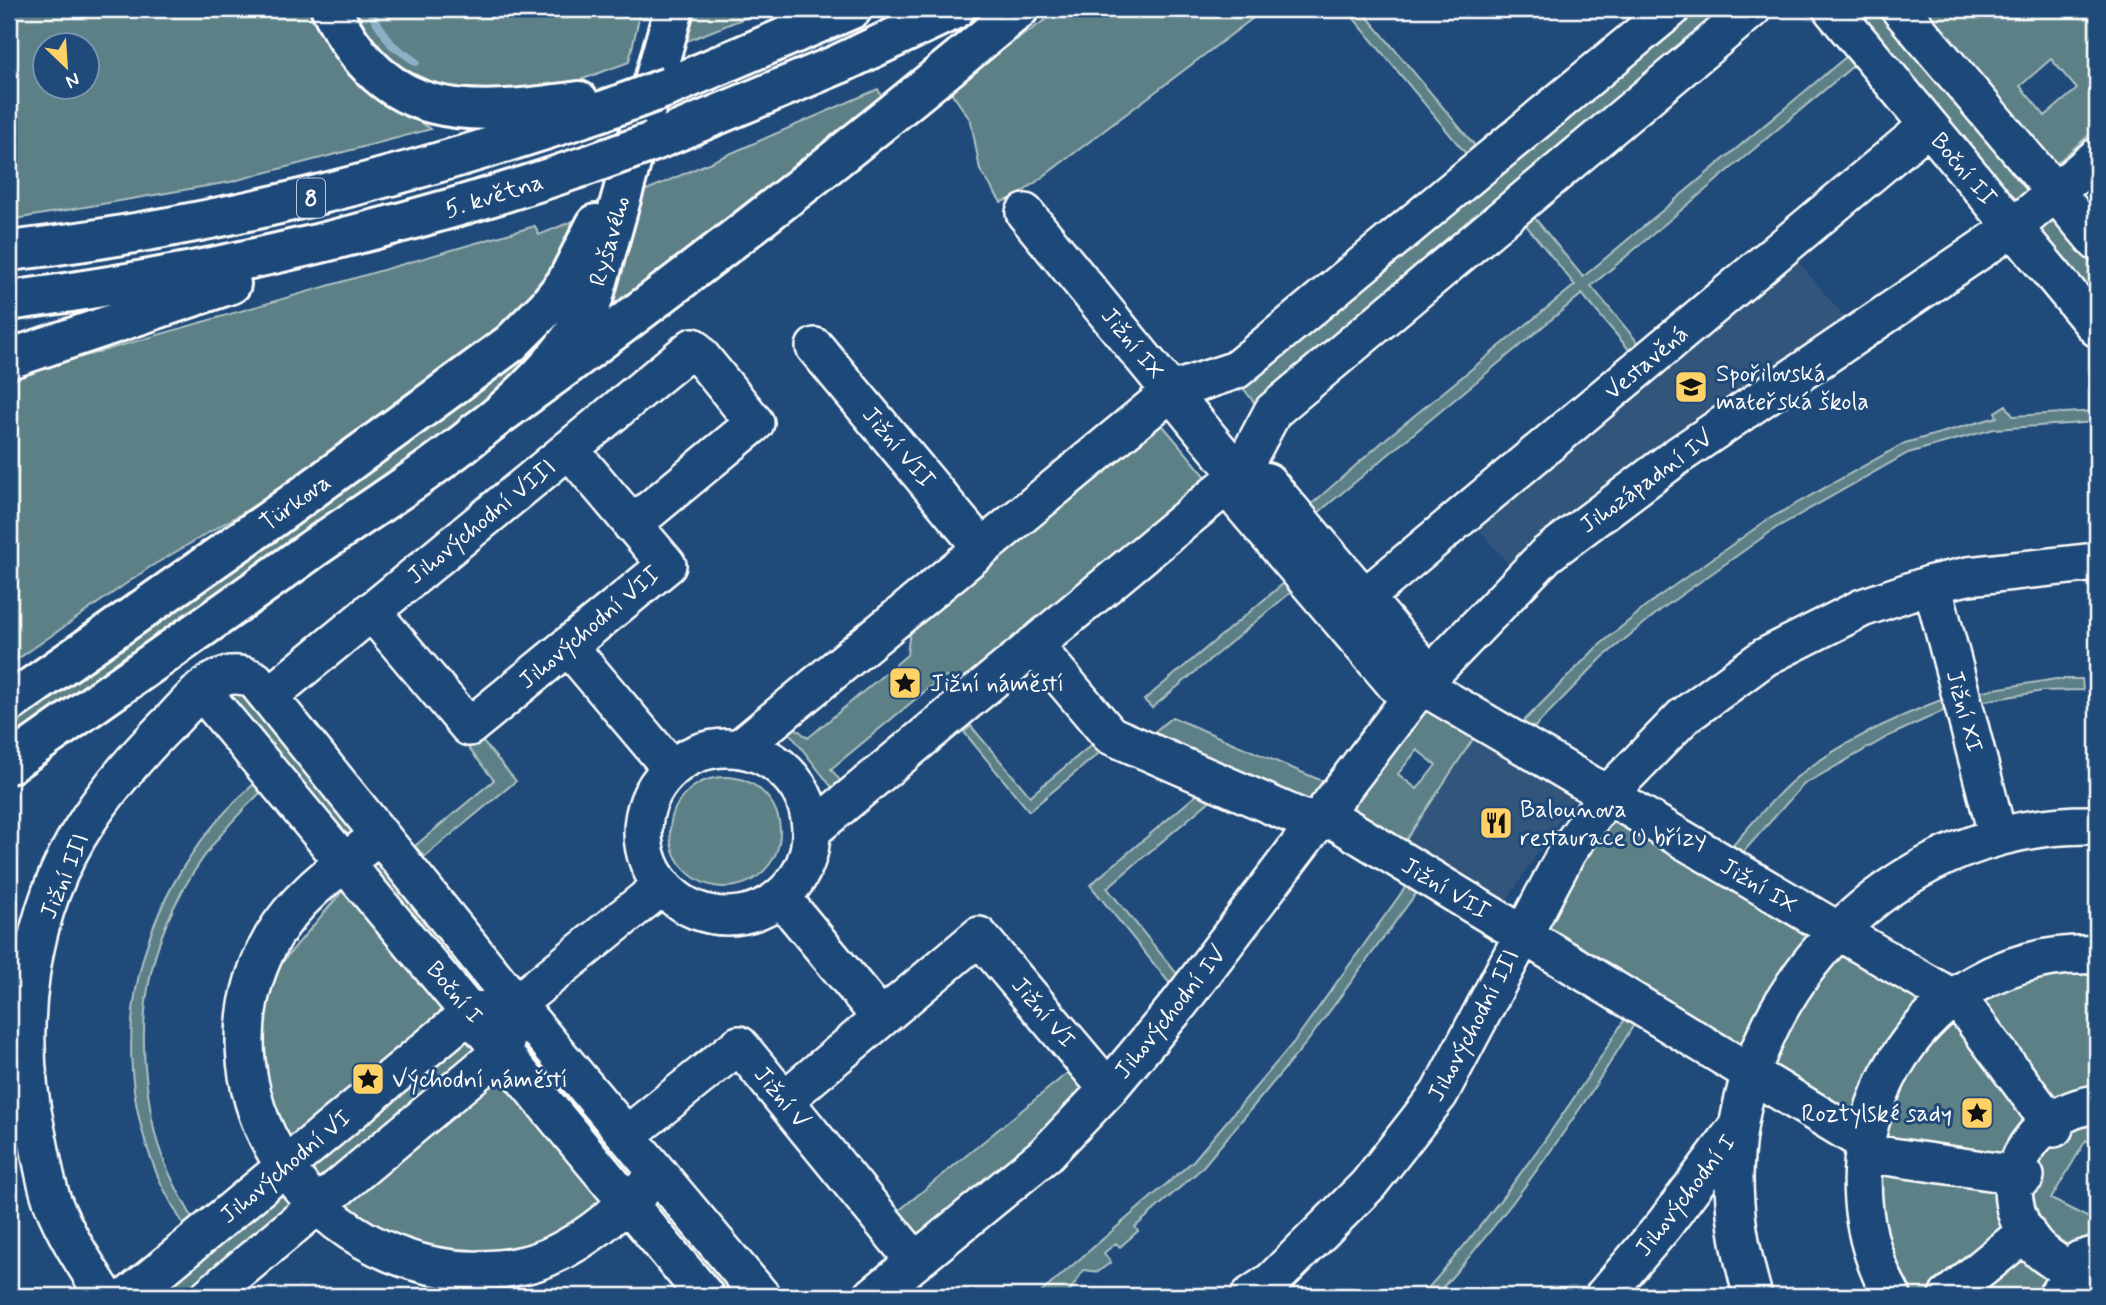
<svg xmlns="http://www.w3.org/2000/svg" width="2106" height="1305" viewBox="0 0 2106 1305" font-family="Mynerve,sans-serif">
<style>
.built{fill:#32547c}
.green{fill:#5c8086;stroke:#aec0c2;stroke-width:2;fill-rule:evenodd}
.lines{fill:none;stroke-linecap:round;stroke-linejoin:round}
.stream{stroke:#8eb0c4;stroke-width:8}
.minor-casing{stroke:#fff;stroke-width:42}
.major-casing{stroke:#fff;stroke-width:44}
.highway-casing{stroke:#fff;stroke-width:44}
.minor{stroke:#1f4a7a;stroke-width:37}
.major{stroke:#1f4a7a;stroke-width:38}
.highway{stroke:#1f4a7a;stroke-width:38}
.highway-bridge-casing{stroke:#fff;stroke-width:44;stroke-linecap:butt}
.highway-bridge{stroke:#1f4a7a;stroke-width:38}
.labels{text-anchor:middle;stroke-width:6;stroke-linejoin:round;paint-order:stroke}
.shield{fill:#1f4a7a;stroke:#bcc9d7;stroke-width:2}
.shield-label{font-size:23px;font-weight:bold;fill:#fff}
.street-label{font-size:24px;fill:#fff;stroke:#1f4a7a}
.poi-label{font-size:24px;fill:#fff;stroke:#1f4a7a;text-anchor:start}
</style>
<rect width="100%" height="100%" fill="#1f4a7a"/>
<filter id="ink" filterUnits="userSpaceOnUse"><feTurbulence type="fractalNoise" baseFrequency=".0143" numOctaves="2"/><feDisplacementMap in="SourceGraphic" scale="14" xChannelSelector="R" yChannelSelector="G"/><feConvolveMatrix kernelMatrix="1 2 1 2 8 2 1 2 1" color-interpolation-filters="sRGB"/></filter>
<g filter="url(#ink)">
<!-- built -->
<path class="built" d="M1792 254 1848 321 1511 567 1471 520Z
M1477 733 1579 790 1499 912 1400 849Z"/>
<!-- green -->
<path class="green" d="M9 9H313C330 65 385 98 431 129L230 182 9 220ZM46 46H88V88H46Z
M355 9H641L629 62 583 79 570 87 542 95 437 91 391 62 373 41Z
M687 9H767L680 44Z
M1061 9H1265L1016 197 1001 202 980 170 971 121 951 92 973 70Z
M1346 9H1361L1481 153 1471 160Z
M1687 9H1735L1256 405 1240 384Z
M1843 9H1891L2039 186 2016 212Z
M1917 9H2097V128L2049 170ZM2051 59 2077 89 2045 116 2020 86Z
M1853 51 1860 60 1591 286 1645 351 1636 358 1582 294 1313 517 1306 509 1388 437 1575 285 1520 218 1529 211 1583 277Z
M878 89 883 100 600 324 633 196Z
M2055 218 2097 259V313L2037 234Z
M573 221 545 283 479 349 283 489 150 567 9 665V378L535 226 539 235Z
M550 334 496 398 9 741V720L386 457 495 379Z
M2006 405 2013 416 2097 411V422L1994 429 1908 453 1776 528 1663 608 1602 658 1527 735 1516 729 1596 648 1655 599 1767 520 1905 443 1997 417 1995 412Z
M1159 421 1207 478 961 684 947 677 941 678 831 769 842 783 834 790 788 731 793 726 808 738 907 655 910 630Z
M1290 578 1297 587 1152 708 1144 700Z
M2056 679H2082L2083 690 2043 691 1972 703 1969 693Z
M235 680 360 829 350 841 222 692Z
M1951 696 1954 706 1889 736 1803 785 1738 858 1727 852C1747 829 1767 805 1789 784 1831 746 1899 716 1951 696Z
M1426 702 1477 733 1400 849 1342 811ZM1417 750 1436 765 1417 789 1398 774Z
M1172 717 1334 786 1317 808 1146 739Z
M971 726 1030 796 1096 741 1219 793 1107 888 1178 975 1171 985 1090 885 1201 791 1104 749 1029 811 964 732Z
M477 735 516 781 424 857 415 846 494 780 465 744Z
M670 832a55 55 0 1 1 110 0a55 55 0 1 1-110 0Z
M255 783 262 791C176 872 131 967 147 1086 150 1105 152 1126 158 1144 167 1173 182 1199 197 1226L187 1231C176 1211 163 1191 155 1169 99 1029 145 879 255 783Z
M1608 813 1812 934 1739 1055 1535 928Z
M379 852 489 984 480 998 366 866Z
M1410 881 1420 888 1307 1042 1201 1169 1135 1227 1138 1231 1120 1247 1116 1243 1104 1253 1111 1262 1098 1272 1084 1270C1064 1297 1075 1296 1037 1296L1193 1161 1293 1043Z
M345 888 450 1016 287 1147 262 1071 261 1024 272 974Z
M1834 948 1926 995 1852 1123 1765 1077 1777 1032Z
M2097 964V1035L2091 1087 2046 1106 2008 1235 1929 1296H1904L1872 1211 1887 1098 1910 1057 1999 984Z
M1626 1017 1635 1023C1576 1119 1511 1212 1435 1296H1421C1498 1210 1565 1116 1626 1017Z
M459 1030 484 1059 325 1190 302 1162Z
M524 1037 641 1168 634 1183 518 1049Z
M1076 1066 1091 1090 919 1244 896 1213Z
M496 1072 606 1206 555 1238 498 1256 441 1257 339 1208Z
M2097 1120V1146L2086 1140 2051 1199 2097 1222V1264L2042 1228 2028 1194 2034 1159 2053 1133Z
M277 1182 302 1211 200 1296H141Z
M655 1191 745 1296H722L646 1203Z
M2019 1249 2054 1271 2044 1296H1961Z"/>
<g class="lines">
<!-- stream -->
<path class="stream" d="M368 9 392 45 416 62"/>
<defs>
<path id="minor" d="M1832 9 2097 328
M1900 9 2097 242
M1025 213 1239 475 1241 503 1396 685H1421L1962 1004 2054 1128
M815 347 982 548
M1239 475 1267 482 1417 660 1421 685
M1932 584 1998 837
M1364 598 1928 126
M371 611 469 727 667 565 569 449
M1034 645 1110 735 1303 819 1336 821 1864 1142 1871 1154 2025 1176
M568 646 671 768
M201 690 705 1296
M269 696 693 347 755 423 632 525
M643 832a84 84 0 1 1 168 0a84 84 0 1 1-168 0Z
M740 748 1172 391 1236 370 1671 9
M812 830 1239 475 1273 411 1752 9
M380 835C342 865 298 894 273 937 179 1101 337 1305 524 1265 576 1253 621 1209 659 1174
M781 897 881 1018
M784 1100 979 936 1108 1089
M2097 1104C2030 1112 1985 1186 2034 1244 2049 1262 2077 1273 2097 1285
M627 1135 739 1045 915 1261
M105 1296C87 1267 66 1236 53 1203 45 1183 42 1158 37 1136 13 1032 27 911 88 820 112 783 142 750 173 719 196 695 220 662 255 680L516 1004 761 1296
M129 1296 471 1012 516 1004 662 886
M209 1296 503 1050 510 1025
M873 1296 1045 1155 1108 1089 1179 1004 1421 685 1546 555 1676 457 2014 227 2097 157
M1250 1296 1272 1281 1368 1185 1439 1094 1567 852 1607 795 1683 717 1765 657 1862 608 1932 584 1968 576 2097 562
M1604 1296 1664 1225 1738 1126
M1753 1296C1740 1250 1731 1204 1735 1155 1749 970 1910 820 2097 825
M1892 1296C1806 1141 1916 947 2097 955
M1948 1296 2026 1232
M2057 1296 2080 1260 2097 1255"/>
<path id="major" d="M9 703 273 518 511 343 546 308 566 283 596 224
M9 764C108 694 208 624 307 553 397 489 549 402 593 299L674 9"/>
<path id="highway" d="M331 9C387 125 469 116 579 101
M668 87 852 9
M652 142 839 64 955 9
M9 251C213 228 411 176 605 110
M9 301C207 275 402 229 591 164
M9 359 231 284
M475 433C661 298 843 157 1019 9"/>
</defs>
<!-- minor casing -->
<use href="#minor" class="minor-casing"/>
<!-- major casing -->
<use href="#major" class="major-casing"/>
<!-- highway casing -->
<use href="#highway" class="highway-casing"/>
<!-- minor -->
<use href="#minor" class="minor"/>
<!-- major -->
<use href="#major" class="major"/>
<!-- highway -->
<use href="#highway" class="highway"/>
<defs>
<path id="highway-bridge" d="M605 110 668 87
M591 164 652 142"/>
</defs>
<!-- highway-bridge casing -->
<use href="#highway-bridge" class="highway-bridge-casing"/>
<!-- highway-bridge -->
<use href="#highway-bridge" class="highway-bridge"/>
</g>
</g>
<!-- icons -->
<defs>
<symbol id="school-square" viewBox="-11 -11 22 22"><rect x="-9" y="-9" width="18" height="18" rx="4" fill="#ffd166" stroke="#1f4a7a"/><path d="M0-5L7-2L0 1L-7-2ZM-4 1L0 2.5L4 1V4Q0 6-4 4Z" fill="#111"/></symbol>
<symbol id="sight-square" viewBox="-11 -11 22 22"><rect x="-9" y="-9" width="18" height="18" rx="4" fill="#ffd166" stroke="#1f4a7a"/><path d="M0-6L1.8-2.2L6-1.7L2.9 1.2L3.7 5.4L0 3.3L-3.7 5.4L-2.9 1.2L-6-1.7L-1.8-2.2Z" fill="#111"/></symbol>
<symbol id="restaurant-square" viewBox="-11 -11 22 22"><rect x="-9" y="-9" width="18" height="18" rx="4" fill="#ffd166" stroke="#1f4a7a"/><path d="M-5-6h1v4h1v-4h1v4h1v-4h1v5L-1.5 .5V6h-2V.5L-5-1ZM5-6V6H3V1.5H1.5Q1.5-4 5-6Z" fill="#111"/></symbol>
</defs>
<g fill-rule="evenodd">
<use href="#school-square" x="1672" y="368" width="38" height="38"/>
<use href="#sight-square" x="886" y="664" width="38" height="38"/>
<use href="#restaurant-square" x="1477" y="804" width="38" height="38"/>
<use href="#sight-square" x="349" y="1060" width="38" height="38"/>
<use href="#sight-square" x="1958" y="1094" width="38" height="38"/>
</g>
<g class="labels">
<!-- shield labels -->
<rect class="shield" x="297" y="178.5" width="28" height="39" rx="5"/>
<g class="shield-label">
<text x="311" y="206">8</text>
</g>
<!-- street labels -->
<g class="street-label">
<text transform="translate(1964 169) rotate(50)" y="8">Boční II</text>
<text transform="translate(494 195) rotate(-17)" y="8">5. května</text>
<text transform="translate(609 241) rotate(-74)" y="8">Ryšavého</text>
<text transform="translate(1133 343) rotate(51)" y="8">Jižní IX</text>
<text transform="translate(1646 362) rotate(-40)" y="8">Vestavěná</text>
<text transform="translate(899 447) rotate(50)" y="8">Jižní VII</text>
<text transform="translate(1646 481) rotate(-36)" y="8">Jihozápadní IV</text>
<text transform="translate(295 502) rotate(-36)" y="8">Türkova</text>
<text transform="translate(481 521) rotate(-39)" y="8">Jihovýchodní VIII</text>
<text transform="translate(589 627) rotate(-40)" y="8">Jihovýchodní VII</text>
<text transform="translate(1965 711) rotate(75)" y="8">Jižní XI</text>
<text transform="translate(64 876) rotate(-67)" y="8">Jižní III</text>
<text transform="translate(1759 885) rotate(31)" y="8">Jižní IX</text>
<text transform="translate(1446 888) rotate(31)" y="8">Jižní VII</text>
<text transform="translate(455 992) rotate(50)" y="8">Boční I</text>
<text transform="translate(1044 1012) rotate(50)" y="8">Jižní VI</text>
<text transform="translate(1170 1012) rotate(-51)" y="8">Jihovýchodní IV</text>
<text transform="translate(1473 1025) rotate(-62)" y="8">Jihovýchodní III</text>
<text transform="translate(782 1097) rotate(51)" y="8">Jižní V</text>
<text transform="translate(285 1166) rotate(-40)" y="8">Jihovýchodní VI</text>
<text transform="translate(1685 1195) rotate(-52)" y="8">Jihovýchodní I</text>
</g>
<!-- poi labels -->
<g class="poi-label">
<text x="1716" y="381">Spořilovská<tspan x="1716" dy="28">mateřská škola</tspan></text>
<text x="930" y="691">Jižní náměstí</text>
<text x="1520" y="817">Balounova<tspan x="1520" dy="28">restaurace U břízy</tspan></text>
<text x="392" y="1087">Východní náměstí</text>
<text x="1952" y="1121" text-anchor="end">Roztylské sady</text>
</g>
</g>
<!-- margin -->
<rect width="2106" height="1305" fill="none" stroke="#1f4a7a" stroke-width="35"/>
<rect x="18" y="18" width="2071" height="1270" fill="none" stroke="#fff" stroke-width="2.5" filter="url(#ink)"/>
<!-- north arrow -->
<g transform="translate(66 66) rotate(155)"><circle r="33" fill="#1f4a7a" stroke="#7992af" stroke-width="2"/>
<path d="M0-5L12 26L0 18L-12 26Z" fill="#ffd166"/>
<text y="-10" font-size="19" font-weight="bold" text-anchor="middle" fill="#ffffff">N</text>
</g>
</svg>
